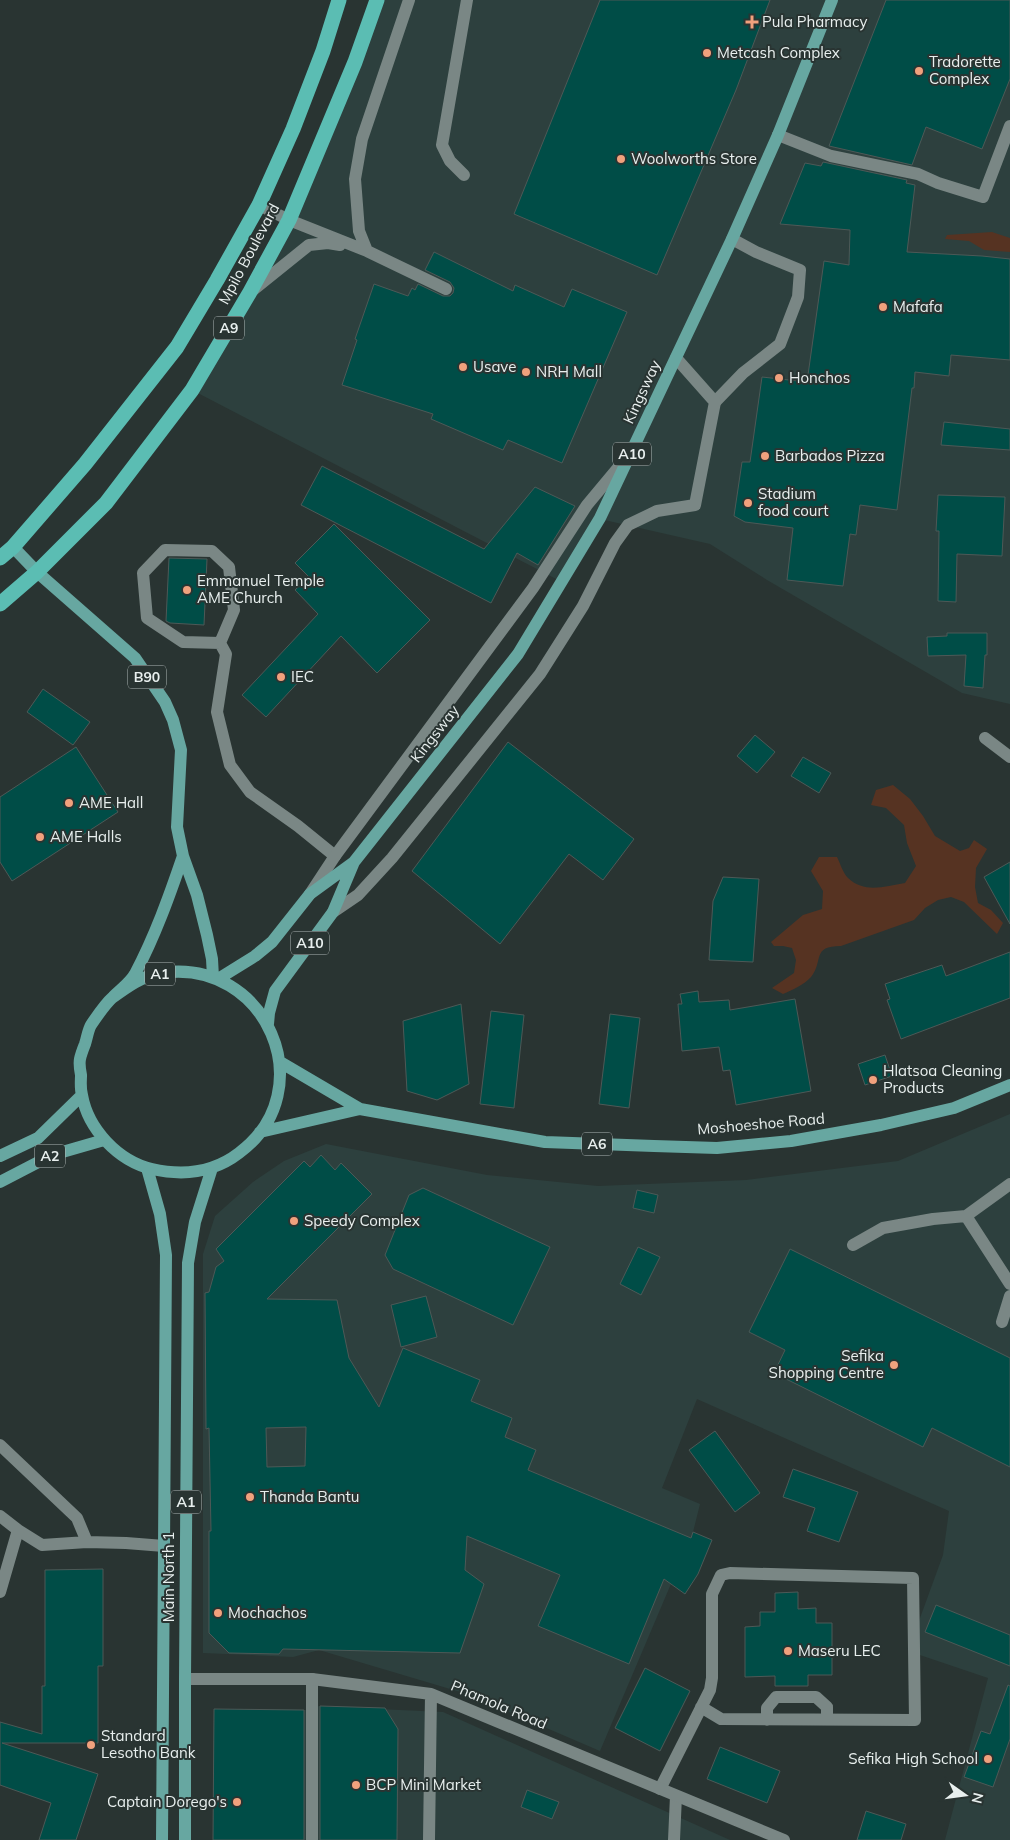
<svg xmlns="http://www.w3.org/2000/svg" width="1010" height="1840" viewBox="0 0 1010 1840" font-family="Mulish,sans-serif">
<style>
.built{fill:#2d403e}
.green{fill:#563322}
.building{fill:#004d47;stroke:#4d5957;fill-rule:evenodd}
.lines{fill:none;stroke-linecap:round;stroke-linejoin:round}
.lane{stroke:#7a8785;stroke-width:12}
.street{stroke:#7a8785;stroke-width:12}
.primary{stroke:#67a7a1;stroke-width:12}
.highway{stroke:#5bbdb3;stroke-width:15}
.poi-dot{fill:#f1a17d;stroke:#293432;stroke-width:2}
.labels{text-anchor:middle;stroke-width:4;stroke-linejoin:round;paint-order:stroke}
.shield{fill:#293432;stroke:#afb7b6;stroke-width:1}
.shield-label{font-size:14px;font-weight:bold;fill:#e8efee}
.poi-label{font-size:15px;fill:#e8efee;stroke:#293432;text-anchor:start}
.street-label{font-size:15px;fill:#e8efee;stroke:#293432}
</style>
<rect width="100%" height="100%" fill="#293432"/>
<!-- built -->
<path class="built" d="M377 0H1010V704L962 693 767 580 710 544 600 519 562 582 192 390 250 292Z
M1010 1114V1840H945L988 1678 908 1651 943 1555 949 1511 697 1399 662 1488 700 1504 693 1532 600 1751 467 1694 319 1650 293 1657 203 1653V1254L215 1216 253 1182 284 1161 326 1144 487 1175 598 1186 746 1180 898 1161Z
M314 1706 443 1712 730 1840H213L214 1709 308 1710Z"/>
<!-- green -->
<path class="green" d="M992 232 1010 238V252L984 250 969 241 945 239 947 235Z
M893 785 910 799 923 816 935 836 960 851 969 848 974 840 987 849 976 868 975 887 978 903 991 910 1003 923 997 934 964 902 951 897 938 900 925 908 914 920 841 946C811 946 824 961 811 977 804 985 792 990 783 994L772 988 794 973 796 960 792 948 783 946H774L771 942 803 915 822 909 823 891 811 871 819 857H837C840 863 843 873 848 878 865 894 885 886 905 883L916 866 907 843 904 825 886 808 871 805 876 790Z"/>
<!-- building -->
<path class="building" d="M600 0H770L736 90 657 275 514 214Z
M886 0H1010V79L982 149 926 127 912 165 829 146Z
M823 162 907 180 906 183 915 185 907 252 982 256 1010 259V360L951 355 949 376 915 372 914 388H912L897 510 860 505 856 535 850 534 843 586 787 580 793 528 745 522 734 516 742 462H750L762 377 807 382 824 261 849 265 850 230 780 224 805 163 821 166Z
M434 252 513 291 515 285 564 307 572 289 627 312 562 463 508 440 503 450 431 419 433 414 342 385 357 340 355 339 374 284 408 296 412 288 415 290 418 284 443 296H450L453 293 454 288 450 282 425 270Z
M944 422 1010 429V450L941 445Z
M322 466 484 549 535 487 575 506 538 565 517 553 491 603 301 505Z
M938 495 1005 497 1002 556 957 554 956 602 938 601 939 531H936Z
M334 524 430 620 377 673 341 636 266 717 242 695 318 614 295 590 309 577 295 563Z
M169 558 207 559 204 625 170 623 166 621Z
M947 633H987V655H985L983 688 964 686 966 655 928 656 927 637 947 636Z
M43 689 90 722 73 745 27 712Z
M755 735 775 752 757 773 737 756Z
M508 742 634 839 603 880 569 854 500 944 412 871Z
M76 747 118 812 12 881 0 862V797Z
M803 757 831 773 819 793 791 776Z
M1010 862V924L984 877Z
M723 877 759 879 753 962 709 960 713 901Z
M1010 952V998L901 1039 887 1000 890 999 885 984 942 965 946 976Z
M698 991 699 1002 729 1000 730 1010 795 999 811 1091 736 1105 730 1070 723 1071 719 1047 682 1051 678 1004H682L680 994Z
M461 1004 469 1084 437 1100 407 1091 403 1021Z
M491 1011 524 1015 514 1108 480 1104Z
M610 1014 640 1018 629 1108 599 1104Z
M885 1055 892 1076 865 1085 858 1064Z
M321 1155 335 1170 341 1163 372 1194 267 1299 337 1300 349 1358 379 1407 403 1348 480 1380 471 1401 512 1418 505 1437 536 1450 528 1470 691 1538 693 1532 712 1540 698 1574 685 1594 664 1579 629 1664 538 1626 560 1575 467 1536 465 1570 484 1584 460 1653 283 1649 279 1654 229 1653 209 1633V1531H211L209 1428 206 1429 205 1293 209 1292 216 1267 224 1261 216 1249 304 1161 310 1167ZM306 1427 305 1466 267 1467 266 1428Z
M423 1188 550 1247 513 1325 393 1269 385 1255 409 1195Z
M637 1190 658 1195 654 1213 633 1208Z
M638 1247 660 1257 641 1295 620 1284Z
M790 1249 1010 1358V1467L932 1428 923 1447 774 1373 785 1350 749 1332Z
M426 1296 437 1337 401 1347 391 1305Z
M715 1431 760 1493 735 1512 689 1450Z
M793 1469 858 1492 839 1542 807 1531 815 1508 783 1497Z
M103 1569V1666H98V1743H2L98 1774 76 1840H39L51 1803 0 1785V1722L42 1734V1686H45V1570Z
M798 1592V1609L816 1608V1623H832V1675H808V1686H775V1676L745 1677V1627L760 1626V1612H775V1593Z
M936 1605 1010 1635V1666L925 1632Z
M645 1668 690 1691 660 1751 615 1728Z
M1008 1685 1010 1686V1739L993 1787 964 1777 981 1731 990 1734Z
M320 1706 385 1708 398 1729 397 1840H320Z
M214 1709 304 1710V1840H213Z
M720 1747 780 1771 767 1803 707 1779Z
M527 1790 559 1802 552 1819 521 1807Z
M866 1811 906 1824 901 1840H857Z"/>
<g class="lines">
<!-- lane -->
<path class="lane" d="M778 135 831 156 918 174 938 183 983 197 1010 126
M464 175 450 161 442 145 467 0
M259 205 289 220 367 251 446 289
M367 251 359 231 355 179 362 139 409 0
M253 290 309 245 328 243 340 245
M715 402 743 373 780 344 798 297 800 270 756 252 732 239
M220 643 234 610 229 567 212 551 165 550 143 573 147 618 183 642 220 643 226 654 217 712 230 765 250 792 298 826 335 856
M966 1216 1010 1284
M853 1245 883 1228 933 1219 966 1216 1010 1184
M1002 1322 1010 1296
M0 1445 77 1518 87 1542 126 1543 164 1546
M0 1516 18 1530 0 1592
M18 1530 42 1545 87 1542
M767 1720V1708L776 1697H816L827 1707V1719
M660 1789 710 1690 712 1678V1594L721 1575 730 1573 913 1578 915 1720 721 1719 701 1707
M312 1840V1679
M674 1840 676 1796"/>
<!-- street -->
<path class="street" d="M985 738 1010 757
M310 894 335 856 533 588 587 505 627 457
M333 912 358 895 392 858 540 674 583 606 615 543 628 525 657 511 695 505 715 402 676 358
M185 1679H312L431 1694 784 1840
M429 1840 431 1694"/>
<!-- primary -->
<path class="primary" d="M13 547 37 572 135 658 165 702 173 720 181 750 177 827 183 856 197 895 207 935 212 959 213 977
M218 979 255 956 272 942 310 894 354 862
M112 998C127 987 142 976 161 973 266 957 324 1090 239 1153 213 1173 183 1176 152 1169 118 1161 88 1129 82 1095 80 1088 81 1081 81 1075 80 1070 79 1064 80 1059 81 1054 83 1049 85 1044 87 1038 88 1030 91 1025 97 1016 105 1004 113 997 121 989 130 983 135 974 155 936 169 897 183 856
M268 1024 269 1013 275 991 333 912 354 862 518 654 600 518 732 239 778 135 832 0
M280 1062 360 1109 545 1142 654 1146 717 1148 791 1141 881 1125 954 1108 1010 1085
M260 1132 360 1109
M0 1156 38 1138 82 1095
M147 1168 160 1214 166 1255 162 1840
M0 1182 52 1155 104 1140
M185 1840V1679L188 1263 195 1222 212 1168"/>
<!-- highway -->
<path class="highway" d="M0 558 13 547 85 464 177 347 217 280 259 205 293 129 323 51 339 0
M0 604 37 572 106 503 192 390 250 292 289 220 355 62 377 0"/>
</g>
<!-- markers -->
<g class="poi-dot">
<path d="M749.5 14.5h5v5h5v5h-5v5h-5v-5h-5v-5h5z"/>
<circle cx="707" cy="53" r="5"/>
<circle cx="919" cy="71" r="5"/>
<circle cx="621" cy="159" r="5"/>
<circle cx="883" cy="307" r="5"/>
<circle cx="463" cy="367" r="5"/>
<circle cx="526" cy="372" r="5"/>
<circle cx="779" cy="378" r="5"/>
<circle cx="765" cy="456" r="5"/>
<circle cx="748" cy="503" r="5"/>
<circle cx="187" cy="590" r="5"/>
<circle cx="281" cy="677" r="5"/>
<circle cx="69" cy="803" r="5"/>
<circle cx="40" cy="837" r="5"/>
<circle cx="873" cy="1080" r="5"/>
<circle cx="294" cy="1221" r="5"/>
<circle cx="894" cy="1365" r="5"/>
<circle cx="250" cy="1497" r="5"/>
<circle cx="218" cy="1613" r="5"/>
<circle cx="788" cy="1651" r="5"/>
<circle cx="91" cy="1745" r="5"/>
<circle cx="988" cy="1759" r="5"/>
<circle cx="356" cy="1785" r="5"/>
<circle cx="237" cy="1802" r="5"/>
</g>
<g class="labels">
<!-- shield labels -->
<g class="shield">
<rect x="214" y="316.5" width="30" height="23" rx="4"/>
<rect x="613" y="442.5" width="38" height="23" rx="4"/>
<rect x="128" y="665.5" width="38" height="23" rx="4"/>
<rect x="291" y="931.5" width="38" height="23" rx="4"/>
<rect x="145" y="962.5" width="30" height="23" rx="4"/>
<rect x="582" y="1132.5" width="30" height="23" rx="4"/>
<rect x="35" y="1144.5" width="30" height="23" rx="4"/>
<rect x="171" y="1490.5" width="30" height="23" rx="4"/>
</g>
<g class="shield-label">
<text x="229" y="333">A9</text>
<text x="632" y="459">A10</text>
<text x="147" y="682">B90</text>
<text x="310" y="948">A10</text>
<text x="160" y="979">A1</text>
<text x="597" y="1149">A6</text>
<text x="50" y="1161">A2</text>
<text x="186" y="1507">A1</text>
</g>
<!-- poi labels -->
<g class="poi-label">
<text x="762" y="27">Pula Pharmacy</text>
<text x="717" y="58">Metcash Complex</text>
<text x="929" y="67">Tradorette<tspan x="929" dy="17">Complex</tspan></text>
<text x="631" y="164">Woolworths Store</text>
<text x="893" y="312">Mafafa</text>
<text x="473" y="372">Usave</text>
<text x="536" y="377">NRH Mall</text>
<text x="789" y="383">Honchos</text>
<text x="775" y="461">Barbados Pizza</text>
<text x="758" y="499">Stadium<tspan x="758" dy="17">food court</tspan></text>
<text x="197" y="586">Emmanuel Temple<tspan x="197" dy="17">AME Church</tspan></text>
<text x="291" y="682">IEC</text>
<text x="79" y="808">AME Hall</text>
<text x="50" y="842">AME Halls</text>
<text x="883" y="1076">Hlatsoa Cleaning<tspan x="883" dy="17">Products</tspan></text>
<text x="304" y="1226">Speedy Complex</text>
<text x="884" y="1361" text-anchor="end">Sefika<tspan x="884" dy="17">Shopping Centre</tspan></text>
<text x="260" y="1502">Thanda Bantu</text>
<text x="228" y="1618">Mochachos</text>
<text x="798" y="1656">Maseru LEC</text>
<text x="101" y="1741">Standard<tspan x="101" dy="17">Lesotho Bank</tspan></text>
<text x="978" y="1764" text-anchor="end">Sefika High School</text>
<text x="366" y="1790">BCP Mini Market</text>
<text x="227" y="1807" text-anchor="end">Captain Dorego's</text>
</g>
<!-- street labels -->
<g class="street-label">
<text transform="translate(249 254) rotate(-62)" y="5">Mpilo Boulevard</text>
<text transform="translate(642 392) rotate(-65)" y="5">Kingsway</text>
<text transform="translate(435 734) rotate(-52)" y="5">Kingsway</text>
<text transform="translate(761 1124) rotate(-5)" y="5">Moshoeshoe Road</text>
<text transform="translate(169 1577) rotate(-90)" y="5">Main North 1</text>
<text transform="translate(499 1705) rotate(23)" y="5">Phamola Road</text>
</g>
</g>
<!-- north arrow -->
<g transform="translate(965 1795) rotate(104)" stroke="#293432" stroke-width="4" paint-order="stroke">
<path d="M0-4L9 19L0 12L-9 19Z" fill="#e8efee"/>
<text y="-8" font-size="14" font-weight="bold" text-anchor="middle" fill="#e8efee">N</text>
</g>
</svg>
